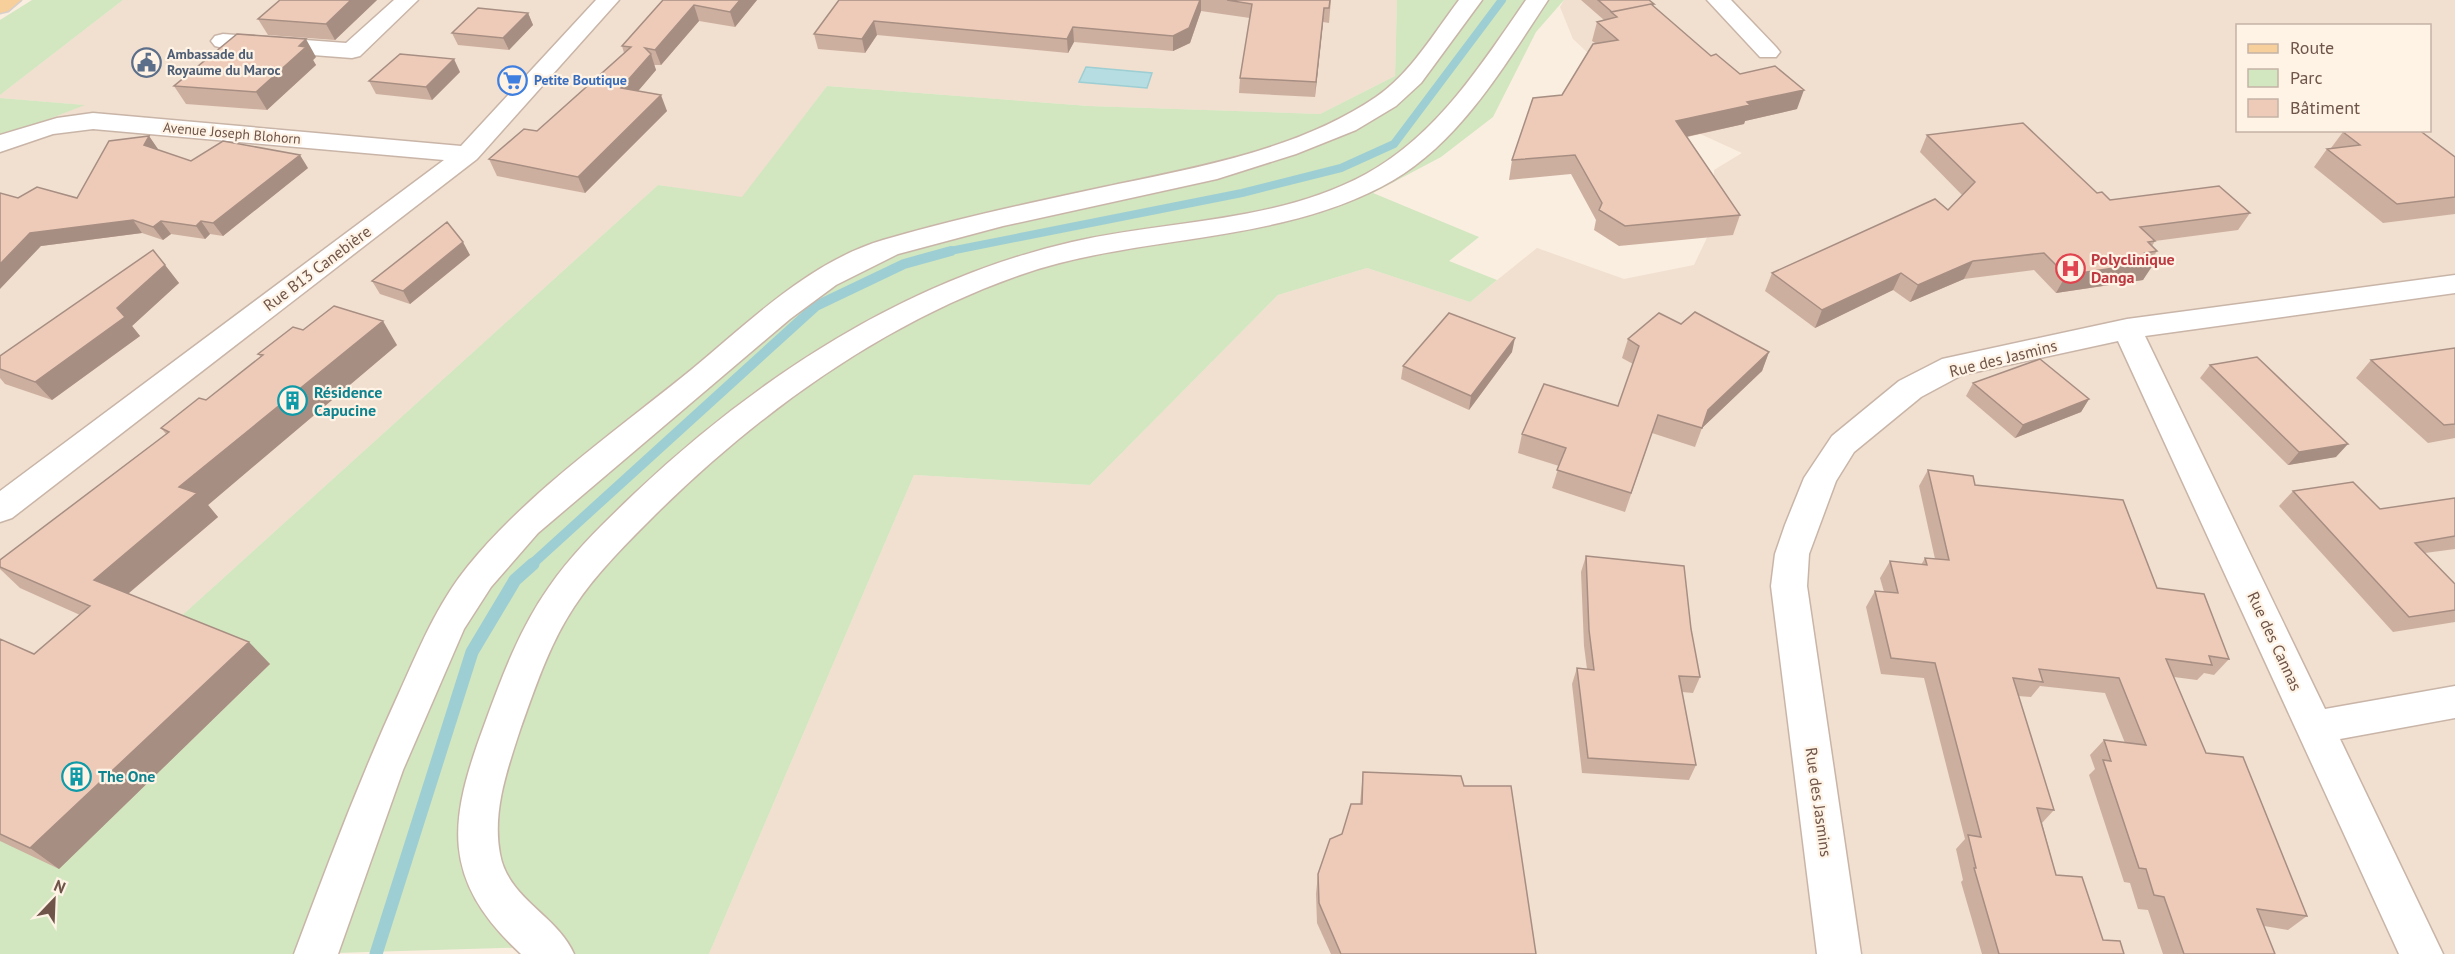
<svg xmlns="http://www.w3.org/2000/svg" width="2455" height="954" viewBox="0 0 2455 954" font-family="'PT Sans',sans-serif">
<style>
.residential{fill:#f1dfcf;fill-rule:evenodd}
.green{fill:#d2e6c0}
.water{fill:#b6dee2;stroke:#9dced3;stroke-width:1.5}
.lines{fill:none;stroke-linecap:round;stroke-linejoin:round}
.stream-far2{stroke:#9dced3;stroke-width:8}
.stream-far1{stroke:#9dced3;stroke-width:10}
.stream{stroke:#9dced3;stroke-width:13}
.minor-casing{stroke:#c9b5a8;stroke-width:3}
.major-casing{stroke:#d7cfcc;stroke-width:3}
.minor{fill:#fff;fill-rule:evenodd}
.major{fill:#f6cf9b;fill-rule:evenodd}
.wall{fill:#cdaf9f}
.shaded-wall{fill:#a78e82}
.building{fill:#eecbb9;stroke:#a78e82;stroke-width:1.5}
.labels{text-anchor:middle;stroke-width:4.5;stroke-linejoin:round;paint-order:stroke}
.far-service-label{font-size:14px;font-weight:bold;fill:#4e5e75;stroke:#fef3e5;text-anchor:start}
.far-shop-label{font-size:14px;font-weight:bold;fill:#366cbe;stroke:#fef3e5;text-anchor:start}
.far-street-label{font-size:14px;fill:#6f5449;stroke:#fef3e5}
.health-label{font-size:16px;font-weight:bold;fill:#be3a42;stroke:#fef3e5;text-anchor:start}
.street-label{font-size:16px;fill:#6f5449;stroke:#fef3e5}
.culture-label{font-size:16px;font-weight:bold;fill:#0d838f;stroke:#fef3e5;text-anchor:start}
</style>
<rect width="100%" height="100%" fill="#faeee0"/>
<!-- residential -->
<path class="residential" d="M123 0H1397L1395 76 1320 114 1089 106 827 86 742 198 658 185 0 780V138L84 105 0 98V95Z
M1564 0H2455V954H709L914 475 1090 485 1278 295 1367 268 1470 302 1537 248 1624 279 1694 265 1713 225 1714 170 1742 153 1650 111 1573 39 1560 7ZM2238 26H2430V130H2238Z"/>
<!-- green -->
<path class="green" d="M32 0H123L0 95V20Z
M1397 0H1564L1536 32 1493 117 1441 157 1373 193 1479 237 1449 261 1497 280 1470 302 1367 268 1278 295 1090 485 914 475 709 954H567L539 947 301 954H0V780L658 185 742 197 827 86 1089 106 1320 114 1395 76Z
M0 98 85 105 0 138Z"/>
<!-- water -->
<path class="water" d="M1086 67 1152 73 1147 88 1079 82Z"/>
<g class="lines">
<!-- stream-far2 -->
<path class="stream-far2" d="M945 252 1242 193 1341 168 1394 144 1502 0"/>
<!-- stream-far1 -->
<path class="stream-far1" d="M531 565 816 306 904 264 951 251"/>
<!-- stream -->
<path class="stream" d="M376 954 472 652 515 580 533 564"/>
<defs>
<path id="minor" d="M394 0H418L360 56 352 58 223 48 215 46 211 41 215 36 223 34 346 43Z
M596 0H619L477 159 12 518 0 522V491L444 160 93 129 53 134 0 152V135L57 118 93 113 461 146Z
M1459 0H1482L1421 83 1396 106 1356 130 1296 154 1217 179 1003 226 898 254 836 285 790 319 538 533 491 587 464 629 403 770 338 954H294C327 866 360 778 399 693 419 649 437 604 468 566 528 492 617 430 691 370 749 322 809 262 883 240 961 217 1040 201 1118 184 1205 166 1301 148 1376 97 1410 74 1434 33 1459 0Z
M1526 0H1548C1502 69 1457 148 1381 187 1269 245 1137 234 1020 275 883 323 761 411 658 512 628 542 597 572 574 607 549 645 535 688 520 730 507 770 492 812 500 854 508 899 557 915 574 954H521C439 878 449 820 485 723 502 676 520 628 549 587 573 552 605 522 635 493 758 377 906 280 1072 242 1169 220 1276 223 1366 174 1437 135 1481 65 1526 0Z
M1707 0H1731L1776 47 1780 52 1776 57H1760Z
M2455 275V293L2145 336 2325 709 2455 686V718L2340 739 2443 954H2399L2118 341 1962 375 1921 397 1854 452 1836 481 1809 554 1807 586 1861 954H1817L1771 586 1775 554 1785 525 1804 478 1832 436 1899 381 1942 359 2127 319Z"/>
<path id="major" d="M0 0H21L8 11 0 13Z"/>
</defs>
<!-- minor casing -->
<use href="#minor" class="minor-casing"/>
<!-- major casing -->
<use href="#major" class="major-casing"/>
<!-- minor -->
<use href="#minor" class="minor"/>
<!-- major -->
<use href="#major" class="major"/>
</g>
<!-- wall -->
<path class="wall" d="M377 0 335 40 268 35 258 19Z
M663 0H757L735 27 699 21 661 65H654L656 70 638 91 667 111 585 193 497 176 489 159 537 131 624 53 622 46Z
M839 0H1331L1329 23 1323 22 1315 97 1239 93 1240 78 1250 18 1201 11 1190 43 1173 51 1074 42 1068 53 877 35 865 53 818 49 814 34Z
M1581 0H1649L1654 4 1653 6 1711 56 1797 109 1745 121 1744 124 1687 137 1740 215 1733 235 1619 246 1594 230 1596 220 1571 174 1509 180 1512 160 1562 95 1595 43 1592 41 1597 22 1604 20Z
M528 13 533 25 509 50 458 45 452 33Z
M316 57 313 60 316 65 267 110 186 104 174 86Z
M460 72 432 100 376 94 369 81Z
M2343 132 2455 157V214L2383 223 2314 167 2327 149 2331 148Z
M1927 135 2097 193 2110 200 2250 213 2238 230 2155 241 2152 246 2157 251 2152 259 2143 280 2056 293 2034 270 1964 279 1910 302 1893 290 1815 328 1765 291 1772 273 1948 210 1962 195 1920 152Z
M149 136 158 150 191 161 308 168 223 236 210 234 205 239 171 234 163 240 142 233 41 246 18 198H77Z
M470 255 410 304 380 294 372 281Z
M165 265 179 283 132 326 140 336 52 400 5 384 0 378V356Z
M1681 324 1769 352 1762 371 1702 428 1695 447 1652 433 1625 512 1552 488 1559 466 1518 453 1522 434 1618 406 1633 364 1622 358 1628 339Z
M303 330 397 345 208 505 218 517 128 594 270 664 59 869 0 841V639L34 654 80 615 20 588 0 569V560L166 434 161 428 206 400 261 357 258 354Z
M2455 348V438L2428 443 2356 378 2371 360Z
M1512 352 1469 410 1401 379 1403 366Z
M2210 365 2336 457 2288 465 2200 378Z
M1973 383 2089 399 2081 412 2015 438 1966 396Z
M1928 470 1975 485 2157 588 2229 659 2214 675 2204 673 2197 680 2174 677 2206 753 2307 916 2288 930 2264 926 2275 954H2163L2148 910 2138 909 2130 883 2124 882 2089 775 2095 769 2090 755 2104 740 2125 743 2105 693 2040 686 2031 697 2018 696 2054 810 2042 823 2056 875 2103 940 2124 954H1982L1961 882 1963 880 1956 849 1965 839 1924 678 1881 674 1866 607 1875 591 1884 592 1880 578 1890 561 1921 565 1925 558 1935 559 1919 486Z
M2293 491 2380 509 2455 498V549L2425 553 2455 584V622L2393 632 2279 506Z
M1586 556 1691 629 1700 677 1693 693 1682 692 1696 765 1689 780 1582 773 1572 684 1577 668 1587 669 1584 646 1581 572Z
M1363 772 1464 786 1536 954H1331L1317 923 1316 894 1318 874 1360 804Z"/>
<!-- shaded-wall -->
<path class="shaded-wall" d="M351 0H377L335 40 326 24Z
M740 0H757L735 27 730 12Z
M1200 0H1201V11L1190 43 1173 51V36Z
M694 5 699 21 661 65 655 50Z
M1324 8 1323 22 1315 97 1316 82Z
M528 13 533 25 509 50 503 38Z
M874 21 877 35 865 53 862 39Z
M1073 27 1074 42 1068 53 1067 39Z
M306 39 316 57 313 60 316 65 267 110 256 92Z
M651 54 656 70 627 104 621 88Z
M454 59 460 72 432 100 426 87Z
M1804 90 1797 109 1745 121 1744 124 1671 140 1676 121 1747 102Z
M661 95 667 111 585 193 578 177Z
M149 136 158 149 153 158 144 145Z
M300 155 308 168 223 236 213 223Z
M133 220 142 233 41 246 0 289V264L30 233Z
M161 221 171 234 163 240 153 227Z
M201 221 210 234 205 239 196 226Z
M463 242 470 255 410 304 403 291Z
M1973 261 1964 279 1910 302 1918 285Z
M2155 262 2143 280 2056 293 2066 275Z
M165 265 179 283 132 326 140 336 52 400 35 382Z
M1901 273 1893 290 1815 328 1822 310Z
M383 321 397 345 208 505 218 517 117 603 94 580 179 487Z
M1515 338 1512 352 1469 410 1471 396Z
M1769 352 1762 371 1701 429 1708 410Z
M2089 399 2081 412 2015 438 2023 425Z
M2348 444 2336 457 2288 465 2299 452Z
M249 642 270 664 59 869 30 848Z"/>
<!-- building -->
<path class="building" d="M280 0H351L326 24 258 19Z
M663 0H740L730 12 694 5 655 50 645 48 651 54 621 88 661 95 578 177 489 159 524 129 537 131 631 47 622 46Z
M839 0H1200L1189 28 1173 36 1073 27 1067 39 874 21 862 39 814 34Z
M1227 0H1330L1329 8H1324L1316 82 1240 78 1252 4Z
M1598 0H1649L1654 4H1651L1612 12Z
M1651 4 1711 56 1716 54 1740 74 1775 66 1804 90 1747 102 1750 105 1676 121 1740 215 1625 226 1599 210 1602 203 1575 155 1512 160 1533 98 1562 95 1593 44 1618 40 1597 22 1617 17 1611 12Z
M478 8 528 13 503 38 452 33Z
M237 34 306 39 299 46 306 47 256 92 174 86Z
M400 54 454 59 426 87 369 81Z
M2023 123 2097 193 2102 192 2110 200 2219 186 2250 213 2140 227 2155 241 2148 242 2157 251 2145 253 2155 262 2066 275 2044 253 1973 261 1918 285 1901 273 1822 310 1772 273 1935 199 1948 210 1975 182 1927 135Z
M2353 130H2419L2455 157V197L2397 204 2327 149 2360 145 2343 132Z
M149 136 144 145 191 161 223 141 300 155 213 223 201 221 196 226 161 221 153 227 133 220 30 233 0 264V193L18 198 37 187 77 198 109 141Z
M447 222 463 242 403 291 372 281Z
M153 250 165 265 117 308 125 317 35 382 0 369V356Z
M334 306 383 321 179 487 197 493 94 580 249 642 30 848 0 834V639L34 654 90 606 0 567V560L169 432 161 428 199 398 206 400 263 355 258 354 293 327 303 330Z
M1695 312 1769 352 1708 410 1702 428 1658 415 1631 493 1557 470 1566 448 1522 434 1544 384 1618 406 1639 346 1628 339 1659 313 1681 324Z
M1449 313 1515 338 1471 396 1403 366Z
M2455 348V424L2444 425 2371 360Z
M2257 357 2348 444 2299 452 2210 365Z
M2040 359 2089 399 2023 425 1973 383Z
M1928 470 1973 476 1975 485 2123 500 2157 588 2204 594 2229 659 2209 656 2212 665 2166 659 2206 753 2243 757 2307 916 2257 909 2275 954H2184L2164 897 2154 895 2146 869 2139 868 2103 760 2111 761 2104 740 2146 745 2119 678 2039 669 2043 682 2013 678 2054 810 2037 808 2056 875 2082 877 2103 940 2120 941 2124 954H1999L1974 868H1976L1968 835 1981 837 1935 663 1891 658 1875 591 1898 593 1890 561 1927 565 1925 558 1949 560Z
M2353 482 2380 509 2455 498V536L2415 543 2455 584V610L2409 617 2293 491Z
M1586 556 1684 566 1691 629 1700 677 1679 676 1696 765 1588 758 1577 668 1594 670 1589 630Z
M1363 772 1461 776 1464 786H1511L1536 954H1341L1319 903 1318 874 1330 839 1342 834 1351 804H1362Z"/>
<!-- icons -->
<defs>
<symbol id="civic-ring" viewBox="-11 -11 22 22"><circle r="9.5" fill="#fef3e5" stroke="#5c6f8a" stroke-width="1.5"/><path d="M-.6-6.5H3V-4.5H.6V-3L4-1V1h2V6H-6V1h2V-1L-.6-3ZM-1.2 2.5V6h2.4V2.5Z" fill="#5c6f8a"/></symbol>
<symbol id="supermarket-ring" viewBox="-11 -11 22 22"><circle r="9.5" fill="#fef3e5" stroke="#3f7fe0" stroke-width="1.5"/><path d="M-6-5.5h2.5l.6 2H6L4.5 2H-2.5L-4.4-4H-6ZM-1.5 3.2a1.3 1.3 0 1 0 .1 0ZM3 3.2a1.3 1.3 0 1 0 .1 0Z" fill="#3f7fe0"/></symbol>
<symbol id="hospital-ring" viewBox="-11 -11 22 22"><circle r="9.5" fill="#fef3e5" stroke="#e0444e" stroke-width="1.5"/><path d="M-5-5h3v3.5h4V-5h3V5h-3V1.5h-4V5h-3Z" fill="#e0444e"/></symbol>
<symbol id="building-ring" viewBox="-11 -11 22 22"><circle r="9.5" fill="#fef3e5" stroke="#0f9aa8" stroke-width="1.5"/><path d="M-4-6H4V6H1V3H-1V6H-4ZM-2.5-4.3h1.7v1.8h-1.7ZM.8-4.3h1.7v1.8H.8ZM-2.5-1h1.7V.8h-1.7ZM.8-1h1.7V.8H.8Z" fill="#0f9aa8"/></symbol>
</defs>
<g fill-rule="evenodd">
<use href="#civic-ring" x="130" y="46" width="33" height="33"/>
<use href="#supermarket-ring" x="496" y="64" width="33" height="33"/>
<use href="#hospital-ring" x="2054" y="252" width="33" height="33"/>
<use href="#building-ring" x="276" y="384" width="33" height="33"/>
<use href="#building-ring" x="60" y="760" width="33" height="33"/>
</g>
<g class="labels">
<!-- far-service labels -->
<g class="far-service-label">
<text x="167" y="59">Ambassade du<tspan x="167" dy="16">Royaume du Maroc</tspan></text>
</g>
<!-- far-shop labels -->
<g class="far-shop-label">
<text x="534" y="85">Petite Boutique</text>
</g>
<!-- far-street labels -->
<g class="far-street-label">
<text transform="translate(232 133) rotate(5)" y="5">Avenue Joseph Blohorn</text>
</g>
<!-- health labels -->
<g class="health-label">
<text x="2091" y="265">Polyclinique<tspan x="2091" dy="18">Danga</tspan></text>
</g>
<!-- street labels -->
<g class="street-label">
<text transform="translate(317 268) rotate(-37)" y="6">Rue B13 Canebière</text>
<text transform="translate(2003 358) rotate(-14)" y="6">Rue des Jasmins</text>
<text transform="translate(2275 641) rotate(65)" y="6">Rue des Cannas</text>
<text transform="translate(1819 802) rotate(82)" y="6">Rue des Jasmins</text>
</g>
<!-- culture labels -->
<g class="culture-label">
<text x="314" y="398">Résidence<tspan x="314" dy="18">Capucine</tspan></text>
<text x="98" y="782">The One</text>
</g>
</g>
<!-- legend -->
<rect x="2236" y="24" width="195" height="108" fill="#fef3e5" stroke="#c5b3a7" stroke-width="1.5"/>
<rect x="2248" y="44" width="30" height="9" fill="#f6cf9b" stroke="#c5b3a7" stroke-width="1.5"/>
<text x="2290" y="54" font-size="18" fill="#6f5449">Route</text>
<rect x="2248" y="69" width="30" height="18" fill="#d2e6c0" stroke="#c5b3a7" stroke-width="1.5"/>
<text x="2290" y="84" font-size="18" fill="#6f5449">Parc</text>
<rect x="2248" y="99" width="30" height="18" fill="#eecbb9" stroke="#c5b3a7" stroke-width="1.5"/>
<text x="2290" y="114" font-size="18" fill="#6f5449">Bâtiment</text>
<!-- north arrow -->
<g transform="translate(54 900) rotate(23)" stroke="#fef3e5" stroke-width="4.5" paint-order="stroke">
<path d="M0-4.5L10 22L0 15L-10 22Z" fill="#6f5449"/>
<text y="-9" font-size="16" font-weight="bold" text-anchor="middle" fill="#6f5449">N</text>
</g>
</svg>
